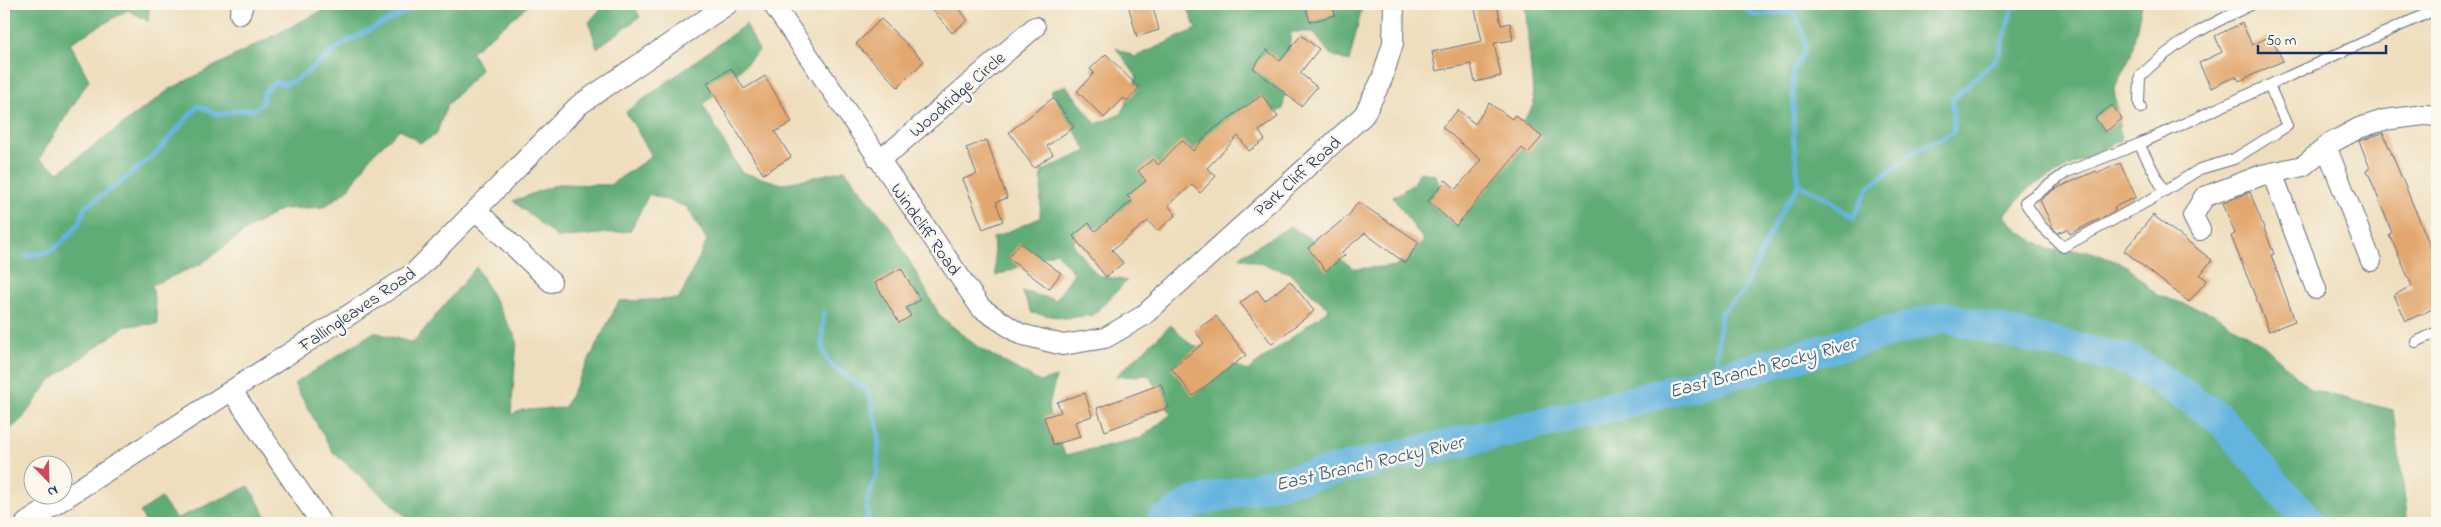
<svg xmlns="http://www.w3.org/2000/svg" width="2441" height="527" viewBox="0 0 2441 527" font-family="'Indie Flower',sans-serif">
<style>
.forest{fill:#5fac76;stroke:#3d6e6a}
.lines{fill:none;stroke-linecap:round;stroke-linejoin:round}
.stream{stroke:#63b4de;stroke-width:5}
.river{stroke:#63b4de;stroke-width:31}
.building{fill:#e2a76e}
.lane-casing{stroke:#656c7f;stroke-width:12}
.street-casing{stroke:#656c7f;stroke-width:22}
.lane{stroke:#fff;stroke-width:10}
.street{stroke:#fff;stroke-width:20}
.labels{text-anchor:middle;stroke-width:5;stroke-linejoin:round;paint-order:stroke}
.street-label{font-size:18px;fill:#1b2f5e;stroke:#fbf7ec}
.water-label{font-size:19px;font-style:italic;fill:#315784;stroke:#fbf7ec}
</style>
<rect width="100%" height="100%" fill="#fbf7ec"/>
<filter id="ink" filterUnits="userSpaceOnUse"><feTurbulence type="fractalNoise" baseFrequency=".02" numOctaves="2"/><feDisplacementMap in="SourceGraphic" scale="10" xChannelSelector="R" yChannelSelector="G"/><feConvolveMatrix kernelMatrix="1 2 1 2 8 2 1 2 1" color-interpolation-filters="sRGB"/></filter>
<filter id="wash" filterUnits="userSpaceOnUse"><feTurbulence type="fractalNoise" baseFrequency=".0096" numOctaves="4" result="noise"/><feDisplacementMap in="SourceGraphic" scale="20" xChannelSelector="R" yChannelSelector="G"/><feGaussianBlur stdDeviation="1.12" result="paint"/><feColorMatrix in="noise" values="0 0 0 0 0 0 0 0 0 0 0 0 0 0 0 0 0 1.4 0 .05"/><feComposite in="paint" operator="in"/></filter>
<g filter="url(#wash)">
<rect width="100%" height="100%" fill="#eedebd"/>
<!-- forest -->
<path class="forest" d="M4 4H150L148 21 128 10 70 43 89 80 39 159 59 172 170 89 335 4H530L471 52 481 70 447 105 436 135 420 143 400 129 371 156 349 189 324 207 282 209 251 227 201 264 152 285 158 324 125 326 50 381 22 419 4 435Z
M605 4H633L640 17 597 48 589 22Z
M1186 4H1295L1297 8 1316 4H1361V12L1349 62 1330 54 1313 32H1291L1283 109 1228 136 1127 208 1072 242 1097 275 1127 281 1093 315 1065 318 1032 313 1022 291 1056 300 1074 273 1056 252 996 276 993 238 1040 218 1042 171 1087 151 1051 91 1066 85 1096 124 1121 114 1137 77 1116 48 1135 57 1196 29Z
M1525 4H2142L2131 55 2114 89 2121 140 2030 187 2004 215 2021 233 2050 250 2089 251 2127 266 2157 295 2212 313 2262 344 2312 390 2393 410 2408 523H413L333 452 294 384 374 332 413 343 476 267 517 340 511 415 522 410 564 408 619 301 679 299 707 241 687 207 649 194 630 231 558 238 513 201 558 184 610 185 652 156 626 112 746 24 759 51 703 105 741 172 782 184 845 170 891 228 940 316 979 348 1040 382 1056 377 1048 409 1065 455 1141 438 1171 414 1149 375 1115 377 1171 325 1189 343 1247 371 1329 309 1288 272 1239 257 1291 226 1355 269 1396 266 1424 241 1393 197 1412 185 1420 172 1436 175 1452 228 1534 105Z
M249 486 270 523H146L140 512 161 498 176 519Z"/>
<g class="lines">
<!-- stream -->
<path class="stream" d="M1737 4 1755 15 1794 12C1806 38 1812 46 1793 71L1794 144 1799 184
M25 256 49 252 60 244 79 224 85 207 117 185 155 154 198 106 219 115 240 110H254L263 102 264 92 275 82 284 84 295 81 346 42 421 4
M824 312C823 325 820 343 825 355 831 369 855 383 868 390L879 434 877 473 867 501 868 523
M1720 377 1716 357 1721 313 1743 292 1774 225 1799 184 1828 199 1853 218 1868 188 1919 149 1954 132 1953 99 1998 57 2012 10 2011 4"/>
<!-- river -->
<path class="river" d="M1161 523 1193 502 1584 414 1945 317 2132 361 2218 417 2309 523"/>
</g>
<g id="blocks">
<!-- building -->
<path class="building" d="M928 4H955L968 20 952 33Z
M1128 4H1152L1159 30 1137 37Z
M1305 4H1332L1335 15 1310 22Z
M1474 4H1497L1501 25 1510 23 1513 40 1494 43 1501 76 1475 82 1471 64 1436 71 1432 52 1482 41Z
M881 19 924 61 898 87 856 44Z
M2242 23 2252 45 2271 36 2283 61 2239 81 2236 76 2211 88 2199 63 2222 52 2215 36Z
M1301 35 1319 49 1300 73 1317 87 1301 106 1253 68 1267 50 1280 61Z
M1106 54 1139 88 1127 101 1124 98 1104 118 1077 91 1094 73 1090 69Z
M731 68 744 89 765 76 792 122 775 132 791 157 763 174 707 83Z
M1262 95 1278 117 1259 131 1265 140 1249 151 1238 136 1207 168 1216 176 1200 193 1192 185 1168 205 1176 215 1157 231 1148 221 1112 250 1123 263 1106 277 1073 236 1089 223 1095 231 1132 201 1127 196 1146 181 1138 171 1153 159 1158 165 1182 140 1193 151 1211 131Z
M1053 98 1074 127 1047 146 1053 154 1034 168 1009 132Z
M1489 103 1512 119 1515 115 1542 137 1528 153 1522 148 1456 226 1428 201 1446 180 1456 189 1481 160 1442 127 1458 110 1475 124Z
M2112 105 2122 119 2105 132 2095 118Z
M2383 133 2437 262V307L2406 321 2394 295 2412 286 2389 234 2392 233 2367 170 2370 168 2359 141Z
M987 140 1007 198 996 202 1003 221 983 229 963 179 977 174 966 148Z
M2120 163 2136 197 2114 207 2115 211 2070 234 2067 229 2058 233 2053 228 2040 200 2053 190 2096 171 2098 173Z
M2250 192 2274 254 2271 255 2295 321 2269 331 2231 236 2235 234 2223 203Z
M1358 202 1419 242 1405 263 1365 233 1342 252 1345 255 1326 271 1308 248 1349 215Z
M2153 215 2212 260 2200 275 2207 280 2189 302 2124 251Z
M1020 243 1061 273 1049 289 1008 258Z
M901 268 920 300 906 308 911 316 899 323 875 283Z
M1290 281 1314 311 1272 344 1240 303 1257 290 1265 301Z
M1216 316 1246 355 1193 396 1171 368 1204 343 1195 331Z
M1161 384 1169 407 1105 431 1097 408Z
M1085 393 1092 416 1075 422 1080 437 1053 445 1044 417 1061 412 1057 402Z"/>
</g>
</g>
<g filter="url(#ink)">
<use href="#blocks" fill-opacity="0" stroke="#656c7f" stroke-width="1"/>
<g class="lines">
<defs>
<path id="lane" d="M2141 108 2139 103 2140 76C2177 41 2208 25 2253 4
M2139 144 2067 172 2025 202 2040 225 2063 247 2150 200 2200 169 2234 159 2287 126 2269 85
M2164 191 2139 144 2437 9
M2416 342 2437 332"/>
<path id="street" d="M773 4 981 308 1020 334 1063 345 1105 338 1143 316 1364 115 1382 79 1393 43 1394 4
M240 14 243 4
M2326 146 2371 261
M878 159 895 148 1035 27
M2272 173 2316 289
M476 210 551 282
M2200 230 2193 216 2204 197 2262 175 2303 166 2331 143 2359 128 2384 120 2424 115 2437 116
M232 391 321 523
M26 523 414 273 579 105 728 4"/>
</defs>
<!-- lane casing -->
<use href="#lane" class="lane-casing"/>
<!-- street casing -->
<use href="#street" class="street-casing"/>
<!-- lane -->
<use href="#lane" class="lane"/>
<!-- street -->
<use href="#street" class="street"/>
</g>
</g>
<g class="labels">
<!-- street labels -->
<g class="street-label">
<text transform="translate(957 94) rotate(-41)" y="6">Woodridge Circle</text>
<text transform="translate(1297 176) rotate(-42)" y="6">Park Cliff Road</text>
<text transform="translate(926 229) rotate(55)" y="6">Windcliff Road</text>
<text transform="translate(357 309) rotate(-34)" y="6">Fallingleaves Road</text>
</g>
<!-- water labels -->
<g class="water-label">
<text transform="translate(1762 366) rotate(-15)" y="7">East Branch Rocky River</text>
<text transform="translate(1369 462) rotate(-13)" y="7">East Branch Rocky River</text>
</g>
</g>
<!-- margin -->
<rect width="2441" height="527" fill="none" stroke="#fbf7ec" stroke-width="20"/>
<!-- north arrow -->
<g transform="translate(48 480) rotate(157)"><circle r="24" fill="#fbf7ec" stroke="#a1a7b3"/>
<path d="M0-4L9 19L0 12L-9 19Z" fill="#d1495b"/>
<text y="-8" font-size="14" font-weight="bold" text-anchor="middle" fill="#1b2f5e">N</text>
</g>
<!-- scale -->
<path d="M2258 45v8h128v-8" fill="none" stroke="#1b2f5e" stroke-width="2.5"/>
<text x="2266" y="45" font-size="15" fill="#1b2f5e" stroke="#fbf7ec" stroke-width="4" paint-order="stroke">50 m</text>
</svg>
